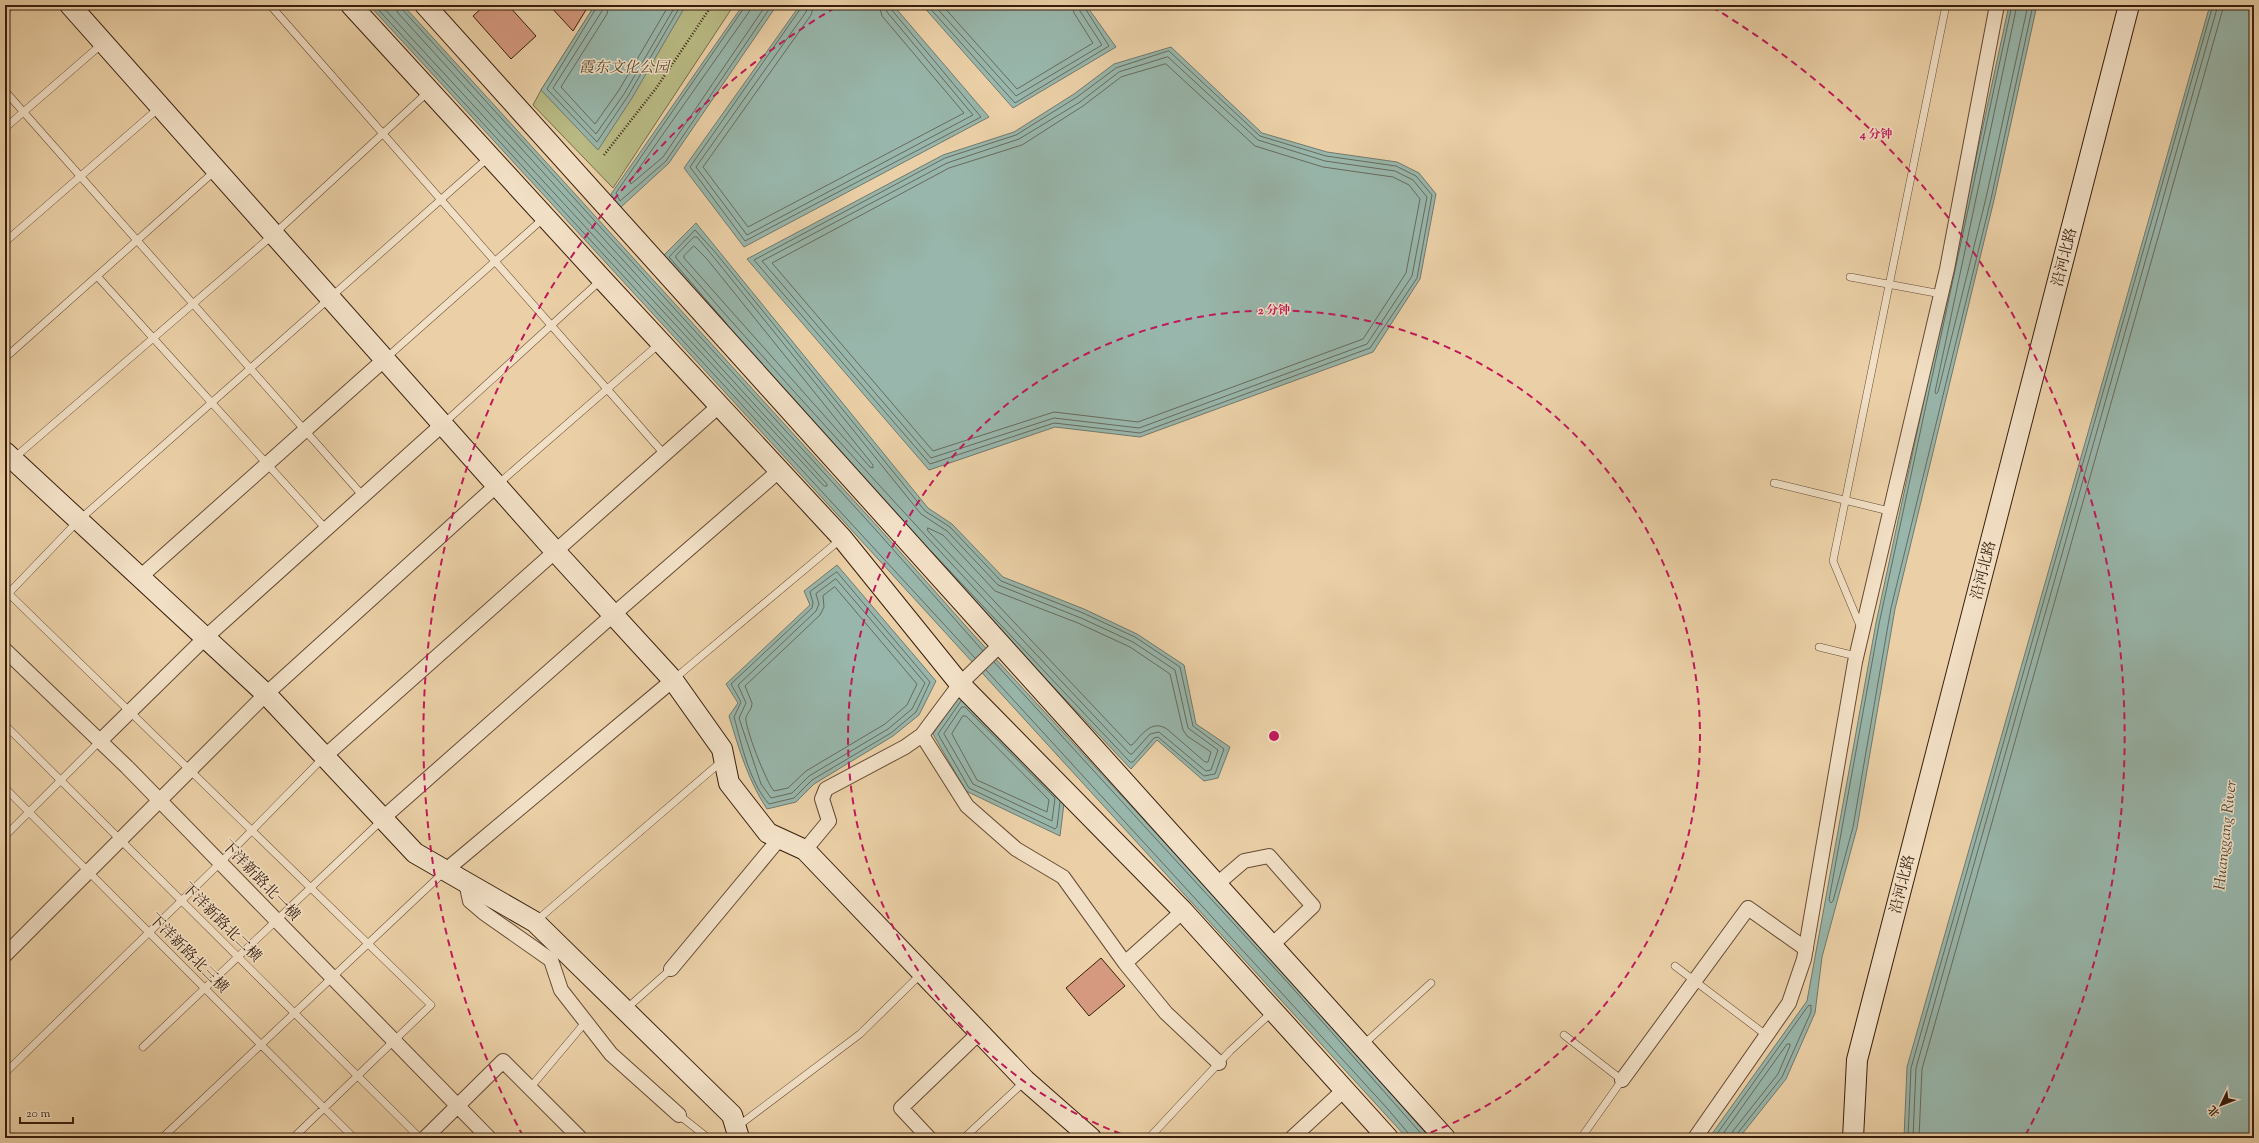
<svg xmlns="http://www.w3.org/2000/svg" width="2259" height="1143" viewBox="0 0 2259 1143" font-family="'Sorts Mill Goudy','Noto Serif SC',serif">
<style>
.green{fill:#b9bb85;stroke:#786c49}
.water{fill:#98b6ab;stroke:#72796c}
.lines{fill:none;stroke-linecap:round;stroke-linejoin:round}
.shore{stroke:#686a5c;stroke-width:1}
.building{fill:#d4997e;stroke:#381e0d}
.lane-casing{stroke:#654a34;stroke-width:8}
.street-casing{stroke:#654a34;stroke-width:16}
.secondary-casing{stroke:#381e0d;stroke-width:22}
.path{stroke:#381e0d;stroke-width:2.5;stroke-dasharray:1 2;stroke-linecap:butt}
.lane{stroke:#f2e0c6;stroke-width:7}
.street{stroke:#f2e0c6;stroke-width:14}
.secondary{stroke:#f2e0c6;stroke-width:20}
.ring{fill:none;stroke:#c2185b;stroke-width:2;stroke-dasharray:7 5}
.labels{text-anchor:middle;stroke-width:3;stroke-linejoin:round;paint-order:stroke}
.park-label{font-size:15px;font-style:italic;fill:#58452b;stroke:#f2e0c6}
.street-label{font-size:15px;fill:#381e0d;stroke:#f2e0c6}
.water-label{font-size:16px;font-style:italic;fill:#554c3c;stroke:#f2e0c6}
.centre{fill:#c2185b;stroke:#f2e0c6;stroke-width:2}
.ring-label{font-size:12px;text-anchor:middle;font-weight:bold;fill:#c2185b;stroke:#f2e0c6;stroke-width:3;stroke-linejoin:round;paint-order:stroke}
</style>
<rect width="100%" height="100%" fill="#ebd0a7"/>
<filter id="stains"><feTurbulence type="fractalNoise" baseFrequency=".005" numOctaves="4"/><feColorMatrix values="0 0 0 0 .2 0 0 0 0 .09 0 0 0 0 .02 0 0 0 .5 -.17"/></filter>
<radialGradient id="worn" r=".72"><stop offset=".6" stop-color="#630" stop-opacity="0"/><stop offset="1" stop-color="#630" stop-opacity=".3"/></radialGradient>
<!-- green -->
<path class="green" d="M595 5H734L613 188 533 105 541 90Z"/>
<!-- water -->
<path class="water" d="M369 5H403L878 527 971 632 1292 981 1430 1138H1407L847 525Z
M595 5H686L632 98 598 150 541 90Z
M743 5H777L669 163 620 208 611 194Z
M800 5H893L989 117 744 247 684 168Z
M922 5H1086L1116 47 1013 108Z
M2009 5H2037L1994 200 1895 609 1857 828 1822 957 1815 1013 1786 1079 1739 1138H1709L1807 1001 1876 623Z
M2210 5H2254V1138H1904L1907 1067Z
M1171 47 1262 133 1327 152 1397 162 1419 173 1436 194 1420 279 1373 352 1140 437 1055 427 929 470 747 259 943 155 1014 132 1074 94 1114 64Z
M696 223 928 508 952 524 1003 577 1084 609 1137 634 1184 665 1196 724 1230 747 1218 778 1204 781 1157 740 1131 769 960 588 663 256Z
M837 565 936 681 919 715 893 736 814 784 796 802 767 809C748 780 739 749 729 716L738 703 726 684 810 605 804 591Z
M966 695 1065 795 1060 836 966 791 933 734 958 698Z"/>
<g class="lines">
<!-- shore -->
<path class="shore" d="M374 5 975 658
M381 5 824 486H827V484L398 13 395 5
M400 5 402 9 875 529 983 651
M598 5 547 89 597 142 628 96 681 5
M603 5 602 11 553 88 596 134 624 94 676 5
M609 5 607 14 561 87 595 124 619 90 669 5
M746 5 616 193 620 201 666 161 772 5
M751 5 749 12 630 181 631 184 663 157 766 5
M803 5 690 167 745 241 981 117 891 9 890 5
M808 5 806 12 696 167 747 235 973 115 887 12 885 5
M814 5 811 15 703 167 748 227 964 113 882 16 879 5
M927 5 1015 103 1109 46 1083 5
M934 5 1016 96 1102 45 1080 11 1078 5
M942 5 1017 89 1093 43 1074 13 1072 5
M2012 5 1879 624 1829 900 1831 903 1833 901 1853 827 1891 608 1991 199 2033 5
M2017 5 1935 392 1936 394 1938 392 1986 198 2028 5
M1169 51 1260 136 1326 156 1396 166 1416 176 1432 195 1417 278 1370 348 1140 433 1054 423 930 464 754 260 945 158 1016 135 1077 97 1116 68Z
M1168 57 1258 140 1325 161 1395 171 1413 180 1427 197 1412 276 1367 344 1139 428 1054 418 931 458 762 261 947 163 1019 139 1080 102 1119 72Z
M1166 64 1255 146 1323 167 1393 177 1409 185 1420 199 1406 273 1363 339 1138 422 1054 412 933 451 772 263 949 168 1022 145 1083 106 1121 77Z
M694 237H697L712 255 921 514 947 531 998 585 1081 618 1133 642 1175 670 1188 728 1218 750 1211 770 1206 771 1159 732 1150 734 1132 754H1130C976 591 823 427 676 258V256Z
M694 246 707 259 873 465V468L870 467 684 258V256Z
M727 324 669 257 695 230 715 252 925 511 950 527 1001 581 1083 613 1135 637 1180 667 1193 726 1224 749 1215 774 1204 776 1158 737 1154 738 1133 762H1130L931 551
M928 528 943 535 995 591 1078 623 1130 647 1170 674 1183 730 1187 736 1211 752 1208 762H1205L1167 729C1151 719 1142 735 1132 745H1130L928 531Z
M837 572 930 682 916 712 891 733 812 780 794 798 769 804C749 781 742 746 734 717L741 702 731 684 812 608 813 603 810 592Z
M836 579 925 683 912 709 888 729 809 776 792 793 771 798 761 784 739 718 746 703 738 685 816 611 819 604 816 594Z
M835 587 917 684 907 705 885 724 806 771 788 788 774 791C767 784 744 726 746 717 748 712 752 709 752 703L745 686 820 615 824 607 823 596Z
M994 662 1289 984 1425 1138
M986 670 1386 1107 1409 1134 1410 1138
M961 701 938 734 969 788 1055 829 1057 827 1060 802
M962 707H965L1055 798 1052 821 973 784 944 734Z
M963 716H966L1049 800 1047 812 977 780 952 734Z
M1714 1138 1808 1006 1811 1005V1012L1782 1077 1737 1134 1736 1138
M1720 1138 1787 1044H1790V1046L1778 1074 1733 1131 1731 1138
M1908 1138 1911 1068 2213 5
M1913 1138 1916 1068 2218 5
M1919 1138 1922 1069 2224 5"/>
</g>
<!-- building -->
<path class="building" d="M485 5H508L536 36 511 59 473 16Z
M549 5H589L573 31Z
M1101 958 1125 986 1089 1016 1066 988Z"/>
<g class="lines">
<defs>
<path id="lane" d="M270 5 665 455
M5 11 11 5
M5 91 363 496
M5 128 103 43
M5 242 160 107
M97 276 326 529
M1850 277 1941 294
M5 358 216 170
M385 359 545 217
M443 424 601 280
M14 458 274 234 429 91
M1774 483 1889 511
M497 485 659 344
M5 590 431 1005 293 1138
M5 597 78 521 489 157
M1861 628 1833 561 1946 5
M1819 647 1856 656
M674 679 841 539
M5 725 420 1138
M5 788 354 1138
M5 836 100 741
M536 921 722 761
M1675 966 1766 1035
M626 1009 671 969
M1564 1035 1622 1080 1581 1138
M1364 1044 1431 983
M143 1047 382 820
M5 1073 220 863 323 758
M530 1088 583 1025
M679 1115 708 1138
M738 1126 860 1034 922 973
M162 1138 444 872
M964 1138 1025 1081
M1149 1138 1230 1051 1273 1011"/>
<path id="street" d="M139 578 385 359
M5 650 127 767 489 1138
M922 735 967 806 1016 849 1063 877 1125 963 1166 1013 1219 1063
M100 741 205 638 443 424
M325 756 720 405
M383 818 614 614 780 470
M805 850 829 821 822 799 826 789 905 747 922 735 960 684 1000 645
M446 870 673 680
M466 882 470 901 484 913 551 960 561 990 611 1054 679 1115
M1216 885 1244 861 1269 856 1313 906 1271 946
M5 955 266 694 497 485
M1125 963 1183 911
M671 969 780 838
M1622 1080 1748 908 1806 949
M425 1138 503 1061 580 1138
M929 1138 901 1108 980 1032
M1292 1138 1344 1090
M1695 1138 1789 1003 1804 959 1855 662 1947 269 1997 5"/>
<path id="secondary" d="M70 5 555 551 673 680 722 749 729 783 768 833 805 850 1025 1080 1091 1138
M351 5 602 279 842 538 960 684 1183 911 1388 1138
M425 5 1445 1138
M5 452 266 694 415 853 535 922 732 1115 739 1138
M1853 1138 1857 1060 2129 5"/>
</defs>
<!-- lane casing -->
<use href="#lane" class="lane-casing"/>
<!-- street casing -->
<use href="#street" class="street-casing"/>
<!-- secondary casing -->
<use href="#secondary" class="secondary-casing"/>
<!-- path -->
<path class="path" d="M604 155 657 87 712 5"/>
<!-- lane -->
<use href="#lane" class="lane"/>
<!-- street -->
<use href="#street" class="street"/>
<!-- secondary -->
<use href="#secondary" class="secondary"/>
</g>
<!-- distance rings -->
<g class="ring">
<path d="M1132 1138A426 426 0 1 1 1416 1138"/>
<path d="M523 1136A851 851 0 0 1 836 7M1712 7A851 851 0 0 1 2025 1136"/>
</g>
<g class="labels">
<!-- park labels -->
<g class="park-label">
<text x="624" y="72">霞东文化公园</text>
</g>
<!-- street labels -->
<g class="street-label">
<text transform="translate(2064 257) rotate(-76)" y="5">沿河北路</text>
<text transform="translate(1983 570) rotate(-76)" y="5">沿河北路</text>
<text transform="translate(261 880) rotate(46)" y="5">下洋新路北一横</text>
<text transform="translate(1902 884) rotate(-76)" y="5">沿河北路</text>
<text transform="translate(222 922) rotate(45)" y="5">下洋新路北二横</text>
<text transform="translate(189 953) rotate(45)" y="5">下洋新路北三横</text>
</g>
<!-- water labels -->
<g class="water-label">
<text transform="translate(2224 835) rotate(-84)" y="6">Huanggang River</text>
</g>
</g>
<circle cx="1274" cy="736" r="6" class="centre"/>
<g class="ring-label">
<text x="1876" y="138">4 分钟</text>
<text x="1274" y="314">2 分钟</text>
</g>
<!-- margin -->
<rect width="2259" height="1143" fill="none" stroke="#ebd0a7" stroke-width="20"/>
<rect x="6" y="6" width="2247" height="1131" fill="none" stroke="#381e0d" stroke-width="2"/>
<rect x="10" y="10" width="2239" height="1123" fill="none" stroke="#381e0d"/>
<!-- north arrow -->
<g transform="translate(2221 1105) rotate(227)" stroke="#f2e0c6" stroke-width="3" paint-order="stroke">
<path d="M0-3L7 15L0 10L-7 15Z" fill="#381e0d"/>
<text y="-6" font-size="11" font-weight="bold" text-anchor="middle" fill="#381e0d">北</text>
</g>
<!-- scale -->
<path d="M20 1117v6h53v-6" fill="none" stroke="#381e0d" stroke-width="2"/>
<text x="26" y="1117" font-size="12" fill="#381e0d" stroke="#f2e0c6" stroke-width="3" paint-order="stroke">20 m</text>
<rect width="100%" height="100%" filter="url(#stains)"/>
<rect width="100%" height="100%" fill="url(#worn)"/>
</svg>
